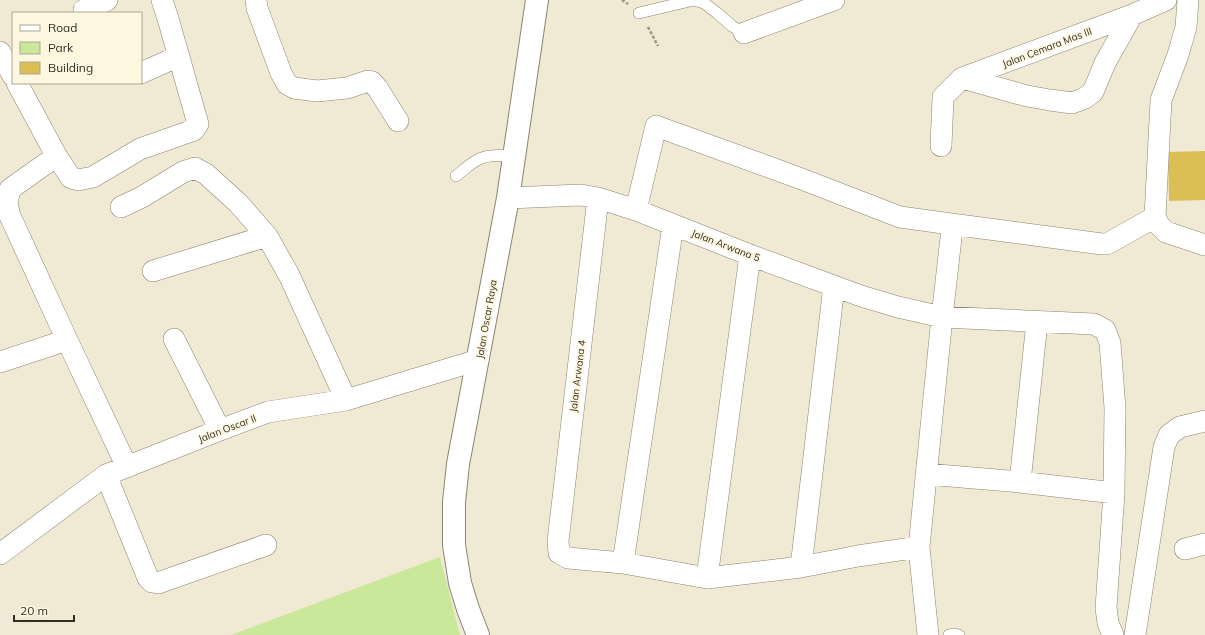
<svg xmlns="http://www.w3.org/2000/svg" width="1205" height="635" viewBox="0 0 1205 635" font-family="Mulish,sans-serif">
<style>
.green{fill:#cae899}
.building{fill:#dcbe57}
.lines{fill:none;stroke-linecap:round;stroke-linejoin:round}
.service-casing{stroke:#8b8470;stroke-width:12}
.minor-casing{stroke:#8b8470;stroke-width:22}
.tertiary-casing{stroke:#8b8470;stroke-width:24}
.path{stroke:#989384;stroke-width:2.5;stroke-dasharray:3 2;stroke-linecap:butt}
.service{stroke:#fff;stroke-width:11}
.minor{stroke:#fff;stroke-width:21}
.tertiary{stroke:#fff;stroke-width:22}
.labels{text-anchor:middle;stroke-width:3.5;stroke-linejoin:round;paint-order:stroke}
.street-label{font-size:10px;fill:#312e26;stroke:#fdf7e0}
</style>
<rect width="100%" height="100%" fill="#f0e9d3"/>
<!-- green -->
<path class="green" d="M440 557 460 635H231Z"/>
<!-- building -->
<path class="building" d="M1205 151V200L1169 201 1168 152Z"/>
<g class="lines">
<defs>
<path id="service" d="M694 0 704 3 717 13 732 26 744 33
M639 13 694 0
M456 176C464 170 472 161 482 158 492 154 504 156 514 156
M949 635 955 634 959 635"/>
<path id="minor" d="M256 0 257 8 281 73 287 84 294 88 317 91 347 88 368 81 372 82 378 89 398 121
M1188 0 1186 27 1178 55 1161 100 1155 217 1159 225 1166 232 1205 245
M84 10 107 0
M744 33 834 0
M0 52 13 76
M141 73 179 56
M962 78 1132 15
M17 83 56 155 71 178 78 180 93 177 140 149 194 130 198 124 169 22 162 0
M941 146 943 97 962 78 1027 96 1050 100 1072 103 1085 98 1093 92 1105 63 1132 15 1166 0
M56 155 51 160 10 189 7 203 10 216 67 340 127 467
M508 198 581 195 598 198 636 210 750 255 861 296 898 307 942 317 1094 324 1105 330 1110 343 1115 408 1114 493 1020 482 926 474
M598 198 558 541 559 553 568 558 623 563 707 578 801 567
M121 207 142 197 183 172 195 168 206 174 238 203 267 236 289 275 346 400
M636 210 656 126 799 178 900 217 951 224 1102 244H1107L1155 217
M153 271 267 236
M834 286 801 567 858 556 919 547
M174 339 220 430
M0 362 67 340
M106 475 148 578 152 582 158 583 266 545
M1020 482 1037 322
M1185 549 1205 544
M0 554 106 475 220 430 268 412 346 400 478 360
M623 563 673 225
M707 578 750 255
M928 635 919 547 942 317 952 229 951 224
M1113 635 1108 623 1106 608 1114 493
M1135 635 1164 447 1169 435 1180 427 1205 421"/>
<path id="tertiary" d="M478 635 468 609 460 583 454 545V502L458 464 508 198 537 0"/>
</defs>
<!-- service casing -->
<use href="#service" class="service-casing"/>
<!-- minor casing -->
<use href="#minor" class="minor-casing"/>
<!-- tertiary casing -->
<use href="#tertiary" class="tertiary-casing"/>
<!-- path -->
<path class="path" d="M622 0 628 4
M648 27 658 46"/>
<!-- service -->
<use href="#service" class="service"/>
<!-- minor -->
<use href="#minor" class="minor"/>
<!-- tertiary -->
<use href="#tertiary" class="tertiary"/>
</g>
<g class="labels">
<!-- street labels -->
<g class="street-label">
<text transform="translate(1047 47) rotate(-21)" y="4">Jalan Cemara Mas III</text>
<text transform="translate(726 245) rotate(21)" y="4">Jalan Arwana 5</text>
<text transform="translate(486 319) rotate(-80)" y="4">Jalan Oscar Raya</text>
<text transform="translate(577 376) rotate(-83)" y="4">Jalan Arwana 4</text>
<text transform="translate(227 428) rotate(-21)" y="4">Jalan Oscar II</text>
</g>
</g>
<!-- legend -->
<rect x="12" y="12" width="130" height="72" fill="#fdf7e0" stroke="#aba796"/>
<rect x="20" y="25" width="20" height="6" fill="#ffffff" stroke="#aba796"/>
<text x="48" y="32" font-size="12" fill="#312e26">Road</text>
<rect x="20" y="42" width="20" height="12" fill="#cae899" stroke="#aba796"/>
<text x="48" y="52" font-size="12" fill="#312e26">Park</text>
<rect x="20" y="62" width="20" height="12" fill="#dcbe57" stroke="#aba796"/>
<text x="48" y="72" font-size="12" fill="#312e26">Building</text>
<!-- scale -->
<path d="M14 615v6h60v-6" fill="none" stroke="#312e26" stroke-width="2"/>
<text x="20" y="615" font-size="12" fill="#312e26" stroke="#fdf7e0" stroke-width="3" paint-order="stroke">20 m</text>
</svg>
